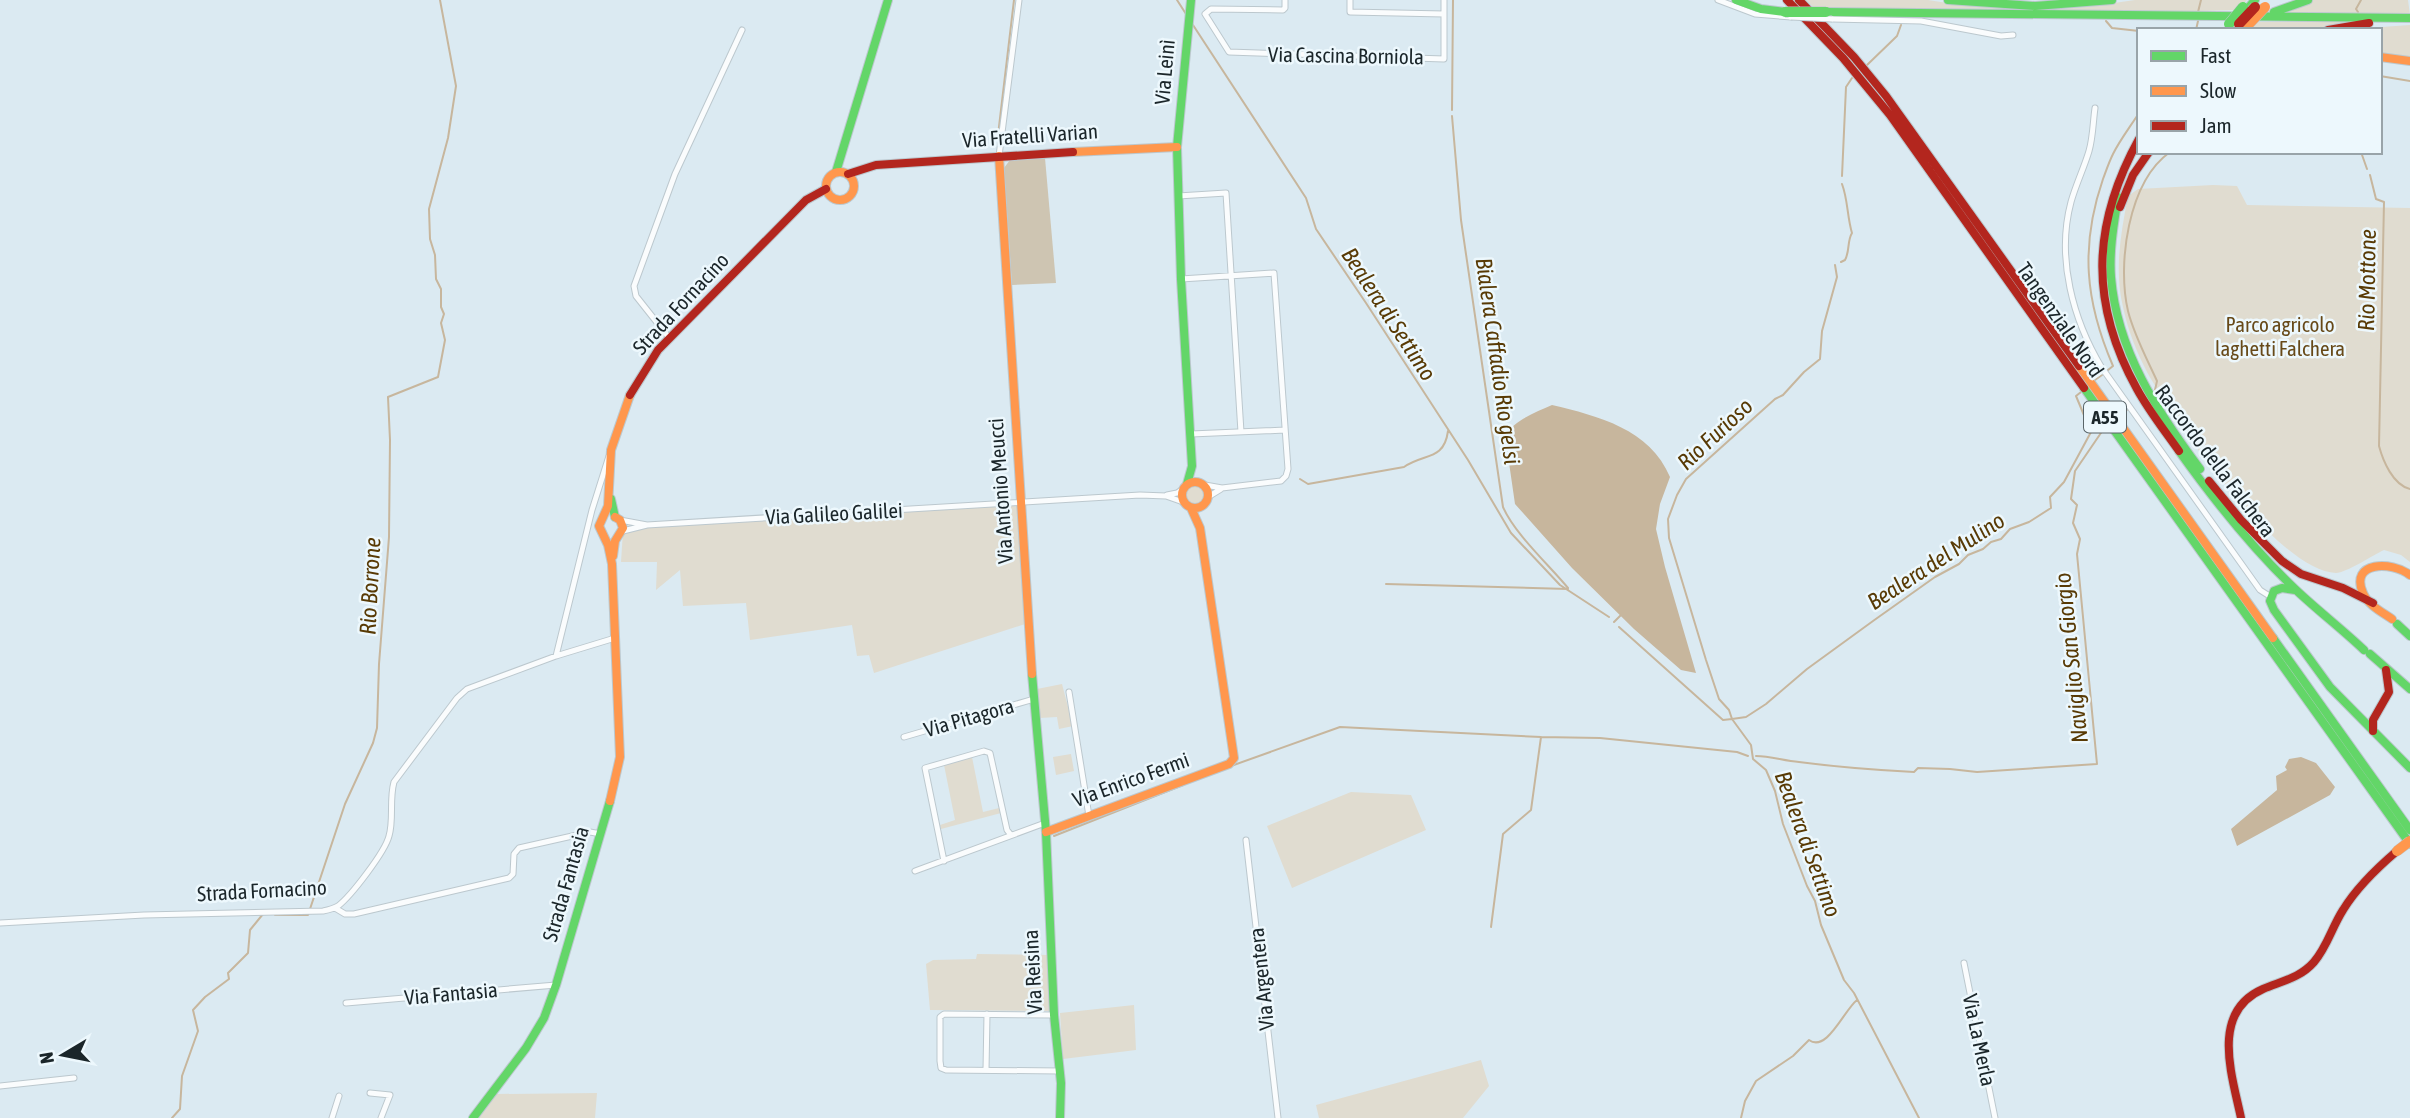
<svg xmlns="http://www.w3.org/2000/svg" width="2410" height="1118" viewBox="0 0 2410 1118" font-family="'Asap Condensed',sans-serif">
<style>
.green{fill:#e0dcd0}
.forest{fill:#cec5b2}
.water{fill:#c7b69d}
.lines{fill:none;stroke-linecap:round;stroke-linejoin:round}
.stream{stroke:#c7b69d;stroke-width:2}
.street-casing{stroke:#bcc8ce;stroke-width:7}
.fast-casing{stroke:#bcc8ce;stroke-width:10}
.slow-casing{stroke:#bcc8ce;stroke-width:10}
.jam-casing{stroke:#bcc8ce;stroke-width:10}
.street{stroke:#fafcfd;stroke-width:5}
.fast{stroke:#63d668;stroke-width:8}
.slow{stroke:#ff974d;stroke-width:8}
.jam{stroke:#b3261e;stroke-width:8}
.street-bridge-casing{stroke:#bcc8ce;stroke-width:7;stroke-linecap:butt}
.fast-bridge-casing{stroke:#bcc8ce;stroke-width:11;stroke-linecap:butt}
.slow-bridge-casing{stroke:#bcc8ce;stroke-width:11;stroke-linecap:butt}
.jam-bridge-casing{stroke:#bcc8ce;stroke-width:11;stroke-linecap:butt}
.street-bridge{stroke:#fafcfd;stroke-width:5}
.fast-bridge{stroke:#63d668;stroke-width:10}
.slow-bridge{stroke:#ff974d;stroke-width:10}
.jam-bridge{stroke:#b3261e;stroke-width:10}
.labels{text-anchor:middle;stroke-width:5;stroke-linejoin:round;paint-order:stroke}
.shield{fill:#edf8fd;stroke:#5a6569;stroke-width:2}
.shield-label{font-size:19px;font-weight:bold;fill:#1b262a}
.street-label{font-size:21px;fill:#1b262a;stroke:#edf8fd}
.park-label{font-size:21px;fill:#674918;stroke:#edf8fd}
.water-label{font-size:23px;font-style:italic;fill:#583a05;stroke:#edf8fd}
</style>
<rect width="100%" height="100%" fill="#dbeaf2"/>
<!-- green -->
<path class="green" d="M1806 0H1928L1960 5 2011 9 1814 8Z
M2135 0H2247L2238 10 2160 12 2046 10 2086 7Z
M2313 0H2408L2410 15 2287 13Z
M2256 22H2344L2320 30H2249Z
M2410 25V58L2380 54V30H2339Z
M2213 185 2237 186 2247 205 2410 208V562L2401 555 2384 550C2373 555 2346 573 2336 573 2278 571 2174 421 2147 372 2136 351 2128 330 2123 307 2114 269 2121 233 2128 196L2138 189Z
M1184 495a11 11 0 1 1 22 0a11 11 0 1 1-22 0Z
M1021 503 1025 624 874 673 869 655 857 656 852 625 750 640 746 603 683 606 680 570 656 590 657 562H621L623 531 649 526Z
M1062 684 1073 726 1059 729 1057 717 1040 718 1037 689Z
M1071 754 1074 771 1056 775 1053 757Z
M972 757 983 812 999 808 1001 813 941 829 940 825 955 820 944 765Z
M1351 792 1411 795 1426 830 1292 888 1267 826Z
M977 954 1048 955 1051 1011 930 1010 926 964 933 960 976 959Z
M1134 1005 1136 1050 1063 1059 1060 1013Z
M1481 1060 1489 1086 1463 1118H1319L1316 1105Z
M597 1093 595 1118H479L496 1094Z"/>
<!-- forest -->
<path class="forest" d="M1045 158 1056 283 1012 285 1004 168 1010 160Z"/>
<!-- water -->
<path class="water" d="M1552 405C1598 416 1650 429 1670 477L1660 504 1656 529 1665 567 1696 673 1681 670 1634 629 1572 568 1515 504 1505 435C1515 420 1536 412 1552 405Z
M2301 757 2316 763 2335 787 2330 795 2237 846 2231 829 2277 790 2276 776 2287 770 2285 767 2289 759Z"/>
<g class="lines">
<!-- stream -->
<path class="stream" d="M1177 0 1186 14
M2198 12 2201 0
M2358 12 2356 9 2361 0
M2106 21 2112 28 2139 31
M1193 25 1306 198 1316 229 1366 303 1468 460 1511 533 1560 585 1609 617
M2156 30H2186
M2196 30 2198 21
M1866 66 1897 36 1901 25
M2380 76 2410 81
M1452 110 1453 0
M1452 116 1461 220 1503 507C1514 533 1549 565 1568 588
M998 135 1014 0
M2361 152 2367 169
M2370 175 2376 199 2384 202 2379 446C2383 461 2393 485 2410 489
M1842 176 1846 87 1852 78
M1841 262 1845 260C1850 251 1847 241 1852 233 1847 216 1848 200 1842 184
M1835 265 1837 277 1822 331 1820 359 1804 372 1783 395 1775 399 1686 479 1677 495 1668 519 1669 538 1706 660 1719 699 1729 710 1732 719 1746 717 1766 704 1807 669 1873 621 1935 577 1959 564 1968 555 1983 549 1991 542 2001 539 2010 529 2029 522 2051 508 2050 497 2064 482 2091 432 2076 396 2081 392
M2108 370 2113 366C2085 301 2080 246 2103 179 2106 171 2109 162 2113 154 2120 140 2130 127 2139 113
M2095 380 2102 375
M2155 390 2157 381C2147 359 2134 335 2128 311 2117 264 2128 182 2170 152
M2120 415 2128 409
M1300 479 1308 484 1404 467C1424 453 1444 461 1448 431
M1386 584 1568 589
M1614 622 1621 615
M1619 627 1723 720 1732 719 1751 745 1753 759 1766 770 1775 791 1783 824 1807 886 1815 901 1821 925 1844 980 1854 993 1919 1118
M1756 756C1771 756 1784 761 1799 762 1837 767 1875 770 1914 772L1918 768 1950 769 1977 772 2097 764 2077 554 2080 539 2073 523 2077 505 2071 499 2075 471 2105 427
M1231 766 1340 727 1541 737
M1054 836 1183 785
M275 915H308L345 804 373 743 377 728 379 664 389 537 390 440 388 397 438 377 445 340 441 323 444 314 441 307V289L436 279 435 255 430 239 429 209 448 138 456 86 440 0
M1491 927 1503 834 1531 810 1541 737 1600 738 1737 752 1748 756
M172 1118 180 1109 182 1076 198 1031 193 1010 205 997 229 979 228 973 248 953 250 930 263 914
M1741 1118 1745 1101 1756 1081 1793 1056 1809 1040C1827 1053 1844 1010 1857 1000"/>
<defs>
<path id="street" d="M1285 0V8L1283 10 1211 9 1205 14 1229 52 1444 59V0
M1350 0V12L1444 14
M1718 0 1755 14 1791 17
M1832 19 1921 21 2001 36 2013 35
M2095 108C2093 122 2093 137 2089 151 2084 168 2076 184 2071 202 2056 258 2073 320 2102 368L2260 590 2271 597
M999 156 1019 0
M1178 196 1226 193 1241 432
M1181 279 1274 273 1288 469 1286 476 1281 481 1222 488 1205 485
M670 339 636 296 634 286 675 174 742 30
M1191 434 1285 430
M1167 495 1177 493 1183 489
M1208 497 1221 489
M620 520 647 525
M623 531 647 525 1140 495 1166 496 1183 502
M556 656 592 510 609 456
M1069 692 1089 816
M904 737 1034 699
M1246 840 1278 1118
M944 861 925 768 984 751 990 753 1007 830 1011 835
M915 871 1045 823
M335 908 345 914H354L509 878 513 874 514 854 519 848 590 832 601 834
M0 923 144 915 323 911C328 910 333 909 338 906 351 896 385 852 389 836 394 819 389 800 394 782L457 698 467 689 556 656 615 638
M1964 963 1995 1118
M346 1003 556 985
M1054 1015 944 1014 940 1017V1061L941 1068 946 1070 1060 1071
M986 1070 987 1014
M0 1086 74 1078
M370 1093 390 1095 381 1118
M332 1118 339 1096"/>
<path id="fast" d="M1736 0 1761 9 1785 12
M1948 0 2035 6 2112 0
M2249 7 2255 0
M1826 12 2410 18
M2274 12 2308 0
M836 172 888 0
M2118 197C2114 223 2109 250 2111 277 2117 351 2157 411 2200 469
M2084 388 2410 844
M2179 451C2214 500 2251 547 2295 589 2317 610 2342 629 2364 650
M1187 484 1192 466 1181 279 1177 147 1191 0
M611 499 615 517
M2295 590 2282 588 2274 591 2270 601 2274 610 2330 687 2410 768
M2397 624 2410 636
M2273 638 2410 830
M2370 654 2410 689
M1032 674 1046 832 1054 1015 1061 1083 1060 1118
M473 1118 526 1048 544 1018 556 985 610 801"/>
<path id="slow" d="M2380 57 2410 61
M1073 152 1177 147
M999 156 1032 674
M826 186a14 14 0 1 1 28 0a14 14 0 1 1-28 0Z
M2079 366 2273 638
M1182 495a13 13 0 1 1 26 0a13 13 0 1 1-26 0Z
M613 556 615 541 623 528 620 520 615 517
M2392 619C2382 612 2368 605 2363 593 2349 561 2392 561 2410 575
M610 801 620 757 612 564 608 545 599 526 608 506 611 450 630 395
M1046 832 1229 764 1234 758 1200 528 1191 508"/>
<path id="jam" d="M1787 0 1843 58 1890 115 2084 388
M1799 0 1854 57 1886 96 2079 366
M2328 30 2369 23
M2139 139C2092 224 2089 303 2137 389 2149 411 2165 431 2179 451
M848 174 876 165 1073 152
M2120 207 2133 175 2149 152
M630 395 658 350 806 200 826 189
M2209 481 2241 520 2282 561 2301 574 2343 588 2373 603
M2373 731V720L2389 692 2386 670
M2241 1118C2232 1075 2210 1012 2263 989 2282 981 2300 978 2314 962 2327 947 2332 927 2343 910 2357 887 2377 868 2397 851"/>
</defs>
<!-- street casing -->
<use href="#street" class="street-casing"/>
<!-- fast casing -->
<use href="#fast" class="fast-casing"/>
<!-- slow casing -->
<use href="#slow" class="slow-casing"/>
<!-- jam casing -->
<use href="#jam" class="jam-casing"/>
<!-- street -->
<use href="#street" class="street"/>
<!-- fast -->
<use href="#fast" class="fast"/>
<!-- slow -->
<use href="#slow" class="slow"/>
<!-- jam -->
<use href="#jam" class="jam"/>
<defs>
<path id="street-bridge" d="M1791 17 1832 19"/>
<path id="fast-bridge" d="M1785 12H1826
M2229 24 2243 7"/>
<path id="slow-bridge" d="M2248 25 2265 7
M2397 851 2410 841"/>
<path id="jam-bridge" d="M2239 24 2255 7"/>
</defs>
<!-- street-bridge casing -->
<use href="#street-bridge" class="street-bridge-casing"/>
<!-- fast-bridge casing -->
<use href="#fast-bridge" class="fast-bridge-casing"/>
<!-- slow-bridge casing -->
<use href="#slow-bridge" class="slow-bridge-casing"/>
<!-- jam-bridge casing -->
<use href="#jam-bridge" class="jam-bridge-casing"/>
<!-- street-bridge -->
<use href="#street-bridge" class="street-bridge"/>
<!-- fast-bridge -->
<use href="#fast-bridge" class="fast-bridge"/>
<!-- slow-bridge -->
<use href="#slow-bridge" class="slow-bridge"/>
<!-- jam-bridge -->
<use href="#jam-bridge" class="jam-bridge"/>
</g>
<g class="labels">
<!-- shield labels -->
<rect class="shield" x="2084" y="401.5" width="42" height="31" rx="5"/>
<g class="shield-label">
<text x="2105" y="424">A55</text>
</g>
<!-- street labels -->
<g class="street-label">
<text transform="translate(1346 56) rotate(1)" y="7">Via Cascina Borniola</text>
<text transform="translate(1165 72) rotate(-85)" y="7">Via Leinì</text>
<text transform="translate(1030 136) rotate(-4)" y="7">Via Fratelli Varian</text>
<text transform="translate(681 304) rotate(-47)" y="7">Strada Fornacino</text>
<text transform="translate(2060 320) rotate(55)" y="7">Tangenziale Nord</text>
<text transform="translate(2215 461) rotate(53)" y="7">Raccordo della Falchera</text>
<text transform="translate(1001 491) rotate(-94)" y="7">Via Antonio Meucci</text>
<text transform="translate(834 514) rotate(-3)" y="7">Via Galileo Galilei</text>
<text transform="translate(969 718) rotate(-16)" y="7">Via Pitagora</text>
<text transform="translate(1131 780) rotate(-20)" y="7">Via Enrico Fermi</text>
<text transform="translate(566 884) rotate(-74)" y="7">Strada Fantasia</text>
<text transform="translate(262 891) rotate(-3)" y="7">Strada Fornacino</text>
<text transform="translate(1033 972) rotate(-93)" y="7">Via Reisina</text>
<text transform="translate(1262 979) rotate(-96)" y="7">Via Argentera</text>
<text transform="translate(451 994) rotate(-5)" y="7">Via Fantasia</text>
<text transform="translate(1979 1040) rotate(78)" y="7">Via La Merla</text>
</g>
<!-- park labels -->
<g class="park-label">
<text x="2280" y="332">Parco agricolo<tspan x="2280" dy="24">laghetti Falchera</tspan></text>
</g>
<!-- water labels -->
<g class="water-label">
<text transform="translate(2367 280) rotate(-89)" y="8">Rio Mottone</text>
<text transform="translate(1389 314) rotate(57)" y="8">Bealera di Settimo</text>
<text transform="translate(1498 361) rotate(82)" y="8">Bialera Caffadio Rio gelsi</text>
<text transform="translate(1715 434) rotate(-43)" y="8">Rio Furioso</text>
<text transform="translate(1936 561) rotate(-33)" y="8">Bealera del Mulino</text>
<text transform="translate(370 586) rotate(-87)" y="8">Rio Borrone</text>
<text transform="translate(2071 658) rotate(-96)" y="8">Naviglio San Giorgio</text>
<text transform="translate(1808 844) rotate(70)" y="8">Bealera di Settimo</text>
</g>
</g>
<!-- legend -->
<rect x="2137" y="28" width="245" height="126" fill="#edf8fd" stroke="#99a4a9" stroke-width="2"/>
<rect x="2151" y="51" width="35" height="10" fill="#63d668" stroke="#99a4a9" stroke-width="2"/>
<text x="2200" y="63" font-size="21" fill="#1b262a">Fast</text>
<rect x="2151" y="86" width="35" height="10" fill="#ff974d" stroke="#99a4a9" stroke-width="2"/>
<text x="2200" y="98" font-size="21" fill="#1b262a">Slow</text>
<rect x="2151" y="121" width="35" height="10" fill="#b3261e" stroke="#99a4a9" stroke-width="2"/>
<text x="2200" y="133" font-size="21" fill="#1b262a">Jam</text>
<!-- north arrow -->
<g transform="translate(63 1055) rotate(260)" stroke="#edf8fd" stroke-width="5" paint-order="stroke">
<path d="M0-5L12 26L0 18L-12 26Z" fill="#1b262a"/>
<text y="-10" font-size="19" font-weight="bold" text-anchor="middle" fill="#1b262a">N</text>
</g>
</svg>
